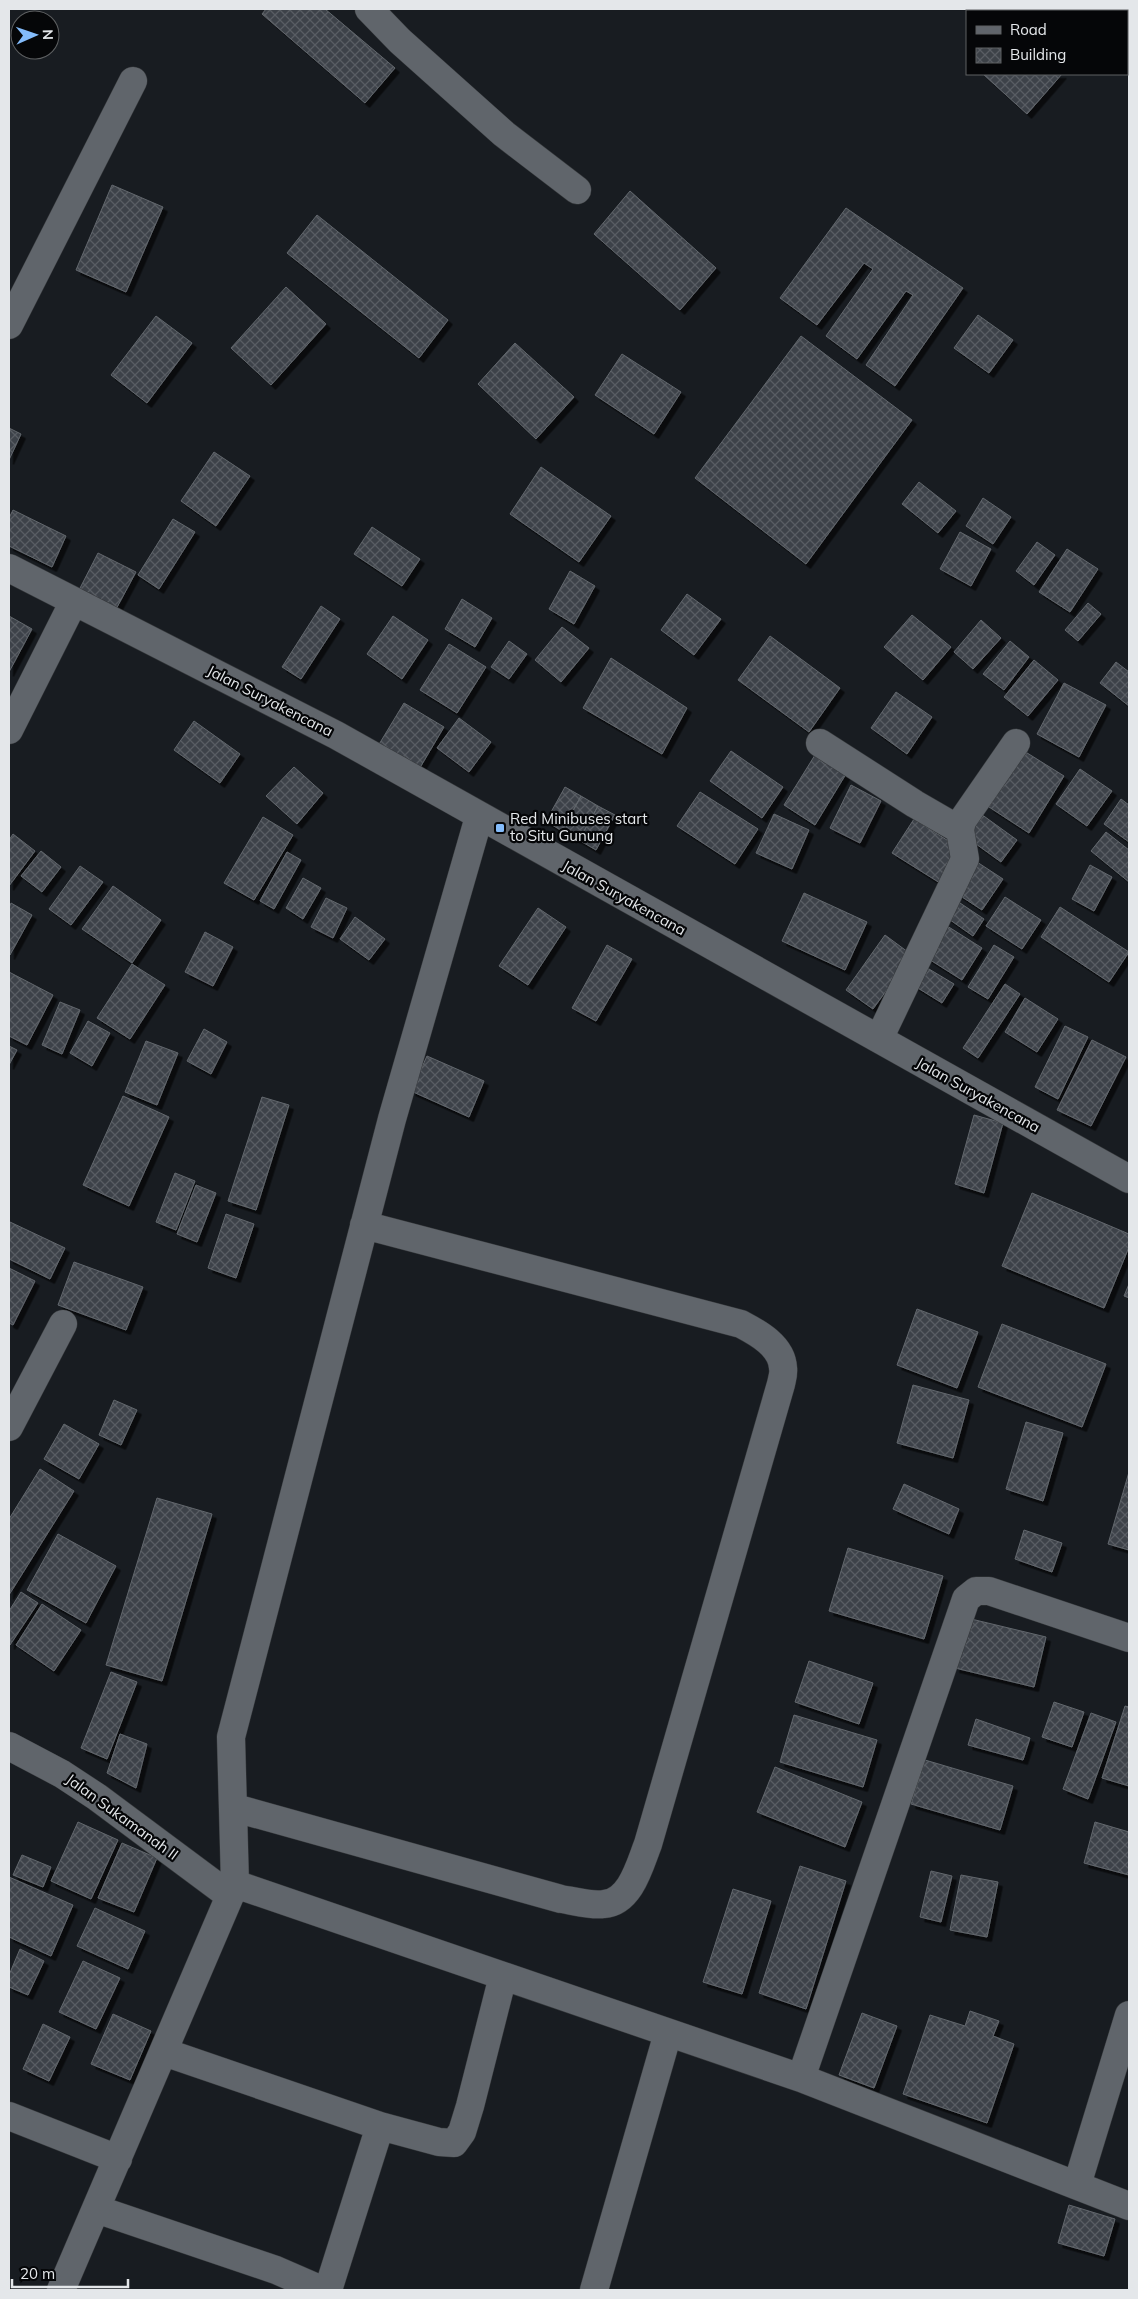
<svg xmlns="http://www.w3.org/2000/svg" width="1138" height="2299" viewBox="0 0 1138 2299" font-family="Mulish,sans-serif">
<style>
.building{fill:url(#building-cross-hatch);stroke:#62676d;filter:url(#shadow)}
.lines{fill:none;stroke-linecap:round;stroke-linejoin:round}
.minor-casing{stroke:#35383b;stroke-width:29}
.minor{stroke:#60656b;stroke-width:28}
.poi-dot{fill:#84bcfb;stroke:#050608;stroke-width:2}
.labels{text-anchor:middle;stroke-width:4.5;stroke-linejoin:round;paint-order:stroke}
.street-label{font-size:15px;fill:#e4e7ea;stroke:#050608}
.poi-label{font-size:15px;fill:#e4e7ea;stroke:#050608;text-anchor:start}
</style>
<defs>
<pattern id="building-cross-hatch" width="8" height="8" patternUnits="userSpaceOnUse" patternTransform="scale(1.25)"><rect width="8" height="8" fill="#3d4248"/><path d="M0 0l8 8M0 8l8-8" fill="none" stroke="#595d63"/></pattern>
<filter id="shadow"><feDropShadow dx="4.5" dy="4.5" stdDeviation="0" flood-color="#0009"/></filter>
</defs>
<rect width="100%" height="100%" fill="#181c21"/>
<!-- building -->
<path class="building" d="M266 9H325L395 68 365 103 262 14Z
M1059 9H1126L1123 11H1057Z
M983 74H1062L1027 114Z
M112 185 163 207 126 292 76 270Z
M630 191 716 268 680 310 594 234Z
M846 208 963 288 895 386 866 365 913 295 906 291 857 359 826 336 873 269 864 263 817 325 780 298Z
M317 215 448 320 419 358 287 253Z
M286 287 326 324 271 385 231 348Z
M978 315 1013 340 989 373 954 348Z
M156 316 192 343 147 403 111 375Z
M801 336 912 420 806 564 695 478Z
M515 343 574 397 536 439 478 384Z
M622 354 681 392 654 434 595 395Z
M9 428 21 434 9 460Z
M214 452 250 476 216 526 181 501Z
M541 467 611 516 579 562 510 514Z
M919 482 956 511 938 533 902 504Z
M983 498 1011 517 993 544 966 526Z
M13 510 66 536 52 567 9 546V518Z
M173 519 195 532 159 589 138 575Z
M372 527 420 559 402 586 354 554Z
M960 532 991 549 971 586 940 569Z
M1037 542 1055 555 1034 585 1016 571Z
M1067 549 1098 569 1070 612 1039 592Z
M98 553 136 572 115 611 78 592Z
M570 571 595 586 574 624 549 609Z
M687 594 721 619 694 655 661 630Z
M462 599 492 618 475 647 445 629Z
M1088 603 1101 614 1078 641 1065 630Z
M321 606 340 619 301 679 282 667Z
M912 615 951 647 923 680 884 647Z
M9 616 32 629 9 672Z
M393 616 428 640 402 679 367 654Z
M981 620 1001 638 973 669 954 652Z
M562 627 589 648 561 682 535 660Z
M770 636 840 688 809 732 738 680Z
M509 641 527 654 509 679 491 667Z
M1010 641 1029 657 1004 690 983 674Z
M449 644 486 667 457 713 420 690Z
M611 658 687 708 662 754 583 708Z
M1034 660 1058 680 1028 716 1004 697Z
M1116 662 1129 672V706L1100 683Z
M1064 683 1106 705 1079 757 1037 734Z
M896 692 932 717 907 754 871 728Z
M404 703 444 727 418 771 378 746Z
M459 718 491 742 469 772 437 748Z
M194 721 240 754 220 783 174 750Z
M731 751 783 787 762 818 710 781Z
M1024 751 1064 776 1029 833 989 807Z
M815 755 846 774 815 825 784 805Z
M294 767 323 793 297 824 266 796Z
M1080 769 1112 791 1087 826 1056 804Z
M851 785 881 801 860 843 830 828Z
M565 787 581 796 562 831 546 821Z
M700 792 758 829 735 864 677 826Z
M581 796 598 806 579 840 562 831Z
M1121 799 1129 805V842L1104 824Z
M598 806 615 815 596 850 579 840Z
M774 814 809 830 792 869 756 853Z
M981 814 1017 840 1001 862 965 836Z
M263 817 293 835 254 900 224 883Z
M914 819 961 849 940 883 892 853Z
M1106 832 1129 850V882L1091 851Z
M13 834 35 851 9 886V840Z
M41 851 61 867 42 892 21 876Z
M287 852 301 860 274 909 260 901Z
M977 862 1003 879 982 910 956 893Z
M1090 865 1112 877 1094 911 1072 899Z
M80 866 103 882 71 925 49 909Z
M303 878 321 888 303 919 286 908Z
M113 886 161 920 132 963 82 929Z
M804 893 867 922 845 970 782 941Z
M1005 897 1041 920 1022 949 986 926Z
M326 898 347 908 333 938 311 927Z
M957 901 984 919 973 936 946 917Z
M11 903 32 915 10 955 9 908Z
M1060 907 1129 952 1109 982 1041 937Z
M538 908 566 927 528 985 499 966Z
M355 917 385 939 369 960 340 939Z
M944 924 982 948 962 980 924 956Z
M205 932 233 947 213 986 185 972Z
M885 935 912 955 873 1009 846 990Z
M607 945 632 959 596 1021 572 1008Z
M994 945 1014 957 988 999 968 987Z
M132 964 165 985 130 1039 97 1018Z
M924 966 954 984 942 1003 913 985Z
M9 972 53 995 27 1045 9 1036Z
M1005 984 1020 994 978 1058 963 1048Z
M1025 998 1058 1019 1037 1052 1005 1032Z
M60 1002 80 1010 62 1054 42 1045Z
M88 1021 110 1033 92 1066 70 1053Z
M1065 1026 1088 1037 1058 1099 1035 1087Z
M204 1029 227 1042 211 1074 187 1061Z
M1092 1040 1126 1057 1091 1126 1057 1110Z
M146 1041 178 1053 157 1105 125 1092Z
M9 1046 17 1050 9 1065Z
M427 1056 484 1081 469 1117 411 1091Z
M123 1096 169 1117 129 1206 83 1185Z
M262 1097 289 1105 256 1210 228 1201Z
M974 1115 1003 1123 984 1193 955 1184Z
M175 1173 195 1181 176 1230 156 1222Z
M196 1185 216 1193 197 1242 177 1234Z
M1032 1193 1129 1234V1247L1104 1308 1002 1266Z
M226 1214 254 1224 236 1278 208 1268Z
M10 1222 65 1248 50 1279 9 1259Z
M74 1262 143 1287 126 1330 58 1305Z
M9 1268 35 1281 13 1325 9 1323Z
M1129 1284V1298L1124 1296Z
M917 1309 978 1332 957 1388 897 1365Z
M1002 1324 1106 1364 1082 1427 978 1387Z
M913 1385 969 1400 953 1458 897 1443Z
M114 1400 137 1410 121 1445 99 1435Z
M1026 1422 1063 1433 1043 1501 1006 1489Z
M64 1424 99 1444 79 1479 44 1459Z
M40 1469 74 1491 9 1595V1519Z
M1129 1472V1550L1108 1544Z
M904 1484 959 1509 949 1534 893 1509Z
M157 1498 212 1514 162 1681 106 1665Z
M1024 1530 1062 1543 1052 1572 1015 1559Z
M58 1534 116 1566 86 1623 27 1590Z
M848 1548 943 1576 924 1639 829 1611Z
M21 1592 38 1603 10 1645 9 1611Z
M42 1604 81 1630 54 1671 16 1645Z
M967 1618 1046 1637 1034 1687 955 1668Z
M809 1661 873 1683 859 1724 795 1702Z
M111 1672 137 1682 107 1759 81 1748Z
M1054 1702 1084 1712 1072 1747 1042 1737Z
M1125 1706 1129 1707V1786L1102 1778Z
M1091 1713 1116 1722 1088 1799 1063 1789Z
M794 1715 877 1740 863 1787 780 1762Z
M976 1719 1030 1738 1023 1760 968 1745Z
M120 1734 147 1744 136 1788 107 1773Z
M925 1760 1013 1786 1000 1830 911 1804Z
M775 1767 862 1802 845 1847 757 1812Z
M78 1822 118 1840 91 1899 51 1881Z
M1095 1822 1129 1832V1875L1084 1863Z
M122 1843 157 1858 134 1912 98 1898Z
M22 1855 51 1867 43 1887 13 1875Z
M800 1866 846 1881 806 2009 759 1993Z
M931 1871 952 1876 941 1922 920 1917Z
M961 1875 998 1882 987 1937 950 1930Z
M9 1877 73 1905 51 1956 9 1937Z
M733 1889 771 1901 742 1994 703 1982Z
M95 1908 145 1931 128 1969 77 1946Z
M20 1949 44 1961 28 1995 9 1987V1975Z
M83 1961 120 1978 96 2029 59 2012Z
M970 2011 999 2021 993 2036 1014 2044 987 2123 903 2094 930 2015 965 2026Z
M862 2013 897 2026 874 2088 839 2075Z
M113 2014 151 2031 130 2080 91 2064Z
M43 2024 70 2037 49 2081 23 2069Z
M1069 2205 1115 2219 1104 2256 1058 2243Z"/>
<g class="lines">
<defs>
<path id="minor" d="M369 9 400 41 504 134 577 190
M9 325 133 81
M9 568 336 735 1129 1179
M9 730 74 601
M820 743 915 804 960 830
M879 1039 965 859 960 830 962 821 1016 743
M9 1427 63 1324
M9 1746 62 1774 97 1797 230 1896
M235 1808 561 1899C575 1901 591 1906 604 1904 631 1902 640 1864 648 1844L781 1384C782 1379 784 1373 783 1368 782 1346 758 1333 741 1324L364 1225
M235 1884 801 2078 1129 2206
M164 2052 380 2126 439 2142 454 2143 462 2132 470 2106 503 1976
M801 2078 966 1599 976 1591H989L1129 1638
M9 2116 118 2159
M1077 2185 1129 2015
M96 2209 276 2270 322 2290
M61 2290 235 1884 231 1737 392 1119 479 817
M328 2290 380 2126
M594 2290 668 2033"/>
</defs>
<!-- minor casing -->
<use href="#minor" class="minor-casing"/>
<!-- minor -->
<use href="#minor" class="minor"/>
</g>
<!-- markers -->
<rect class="poi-dot" x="495" y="823" width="10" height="10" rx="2.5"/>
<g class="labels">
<!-- street labels -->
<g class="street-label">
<text transform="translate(270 701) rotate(27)" y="5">Jalan Suryakencana</text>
<text transform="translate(624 898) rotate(29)" y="5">Jalan Suryakencana</text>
<text transform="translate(978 1095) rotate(29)" y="5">Jalan Suryakencana</text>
<text transform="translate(122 1817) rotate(36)" y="5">Jalan Sukamanah II</text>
</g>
<!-- poi labels -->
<g class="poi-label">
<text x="510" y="824">Red Minibuses start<tspan x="510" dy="17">to Situ Gunung</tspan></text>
</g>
</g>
<!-- border -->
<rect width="1138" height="2299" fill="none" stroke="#e4e7ea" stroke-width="20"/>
<!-- legend -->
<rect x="966" y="10" width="162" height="65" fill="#050608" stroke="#5e6062"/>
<rect x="976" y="26" width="25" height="8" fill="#60656b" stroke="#5e6062"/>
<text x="1010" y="35" font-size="15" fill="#e4e7ea">Road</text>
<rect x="976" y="48" width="25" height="15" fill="url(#building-cross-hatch)" stroke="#5e6062"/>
<text x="1010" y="60" font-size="15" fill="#e4e7ea">Building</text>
<!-- north arrow -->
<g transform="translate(35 35) rotate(88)"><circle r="24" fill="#050608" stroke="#5e6062"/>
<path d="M0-4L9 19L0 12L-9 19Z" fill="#84bcfb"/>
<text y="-8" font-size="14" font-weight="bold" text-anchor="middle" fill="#e4e7ea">N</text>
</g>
<!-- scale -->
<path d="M12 2279v8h116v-8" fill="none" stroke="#e4e7ea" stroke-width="2.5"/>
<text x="20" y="2279" font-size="15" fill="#e4e7ea" stroke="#050608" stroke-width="4" paint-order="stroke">20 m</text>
</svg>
